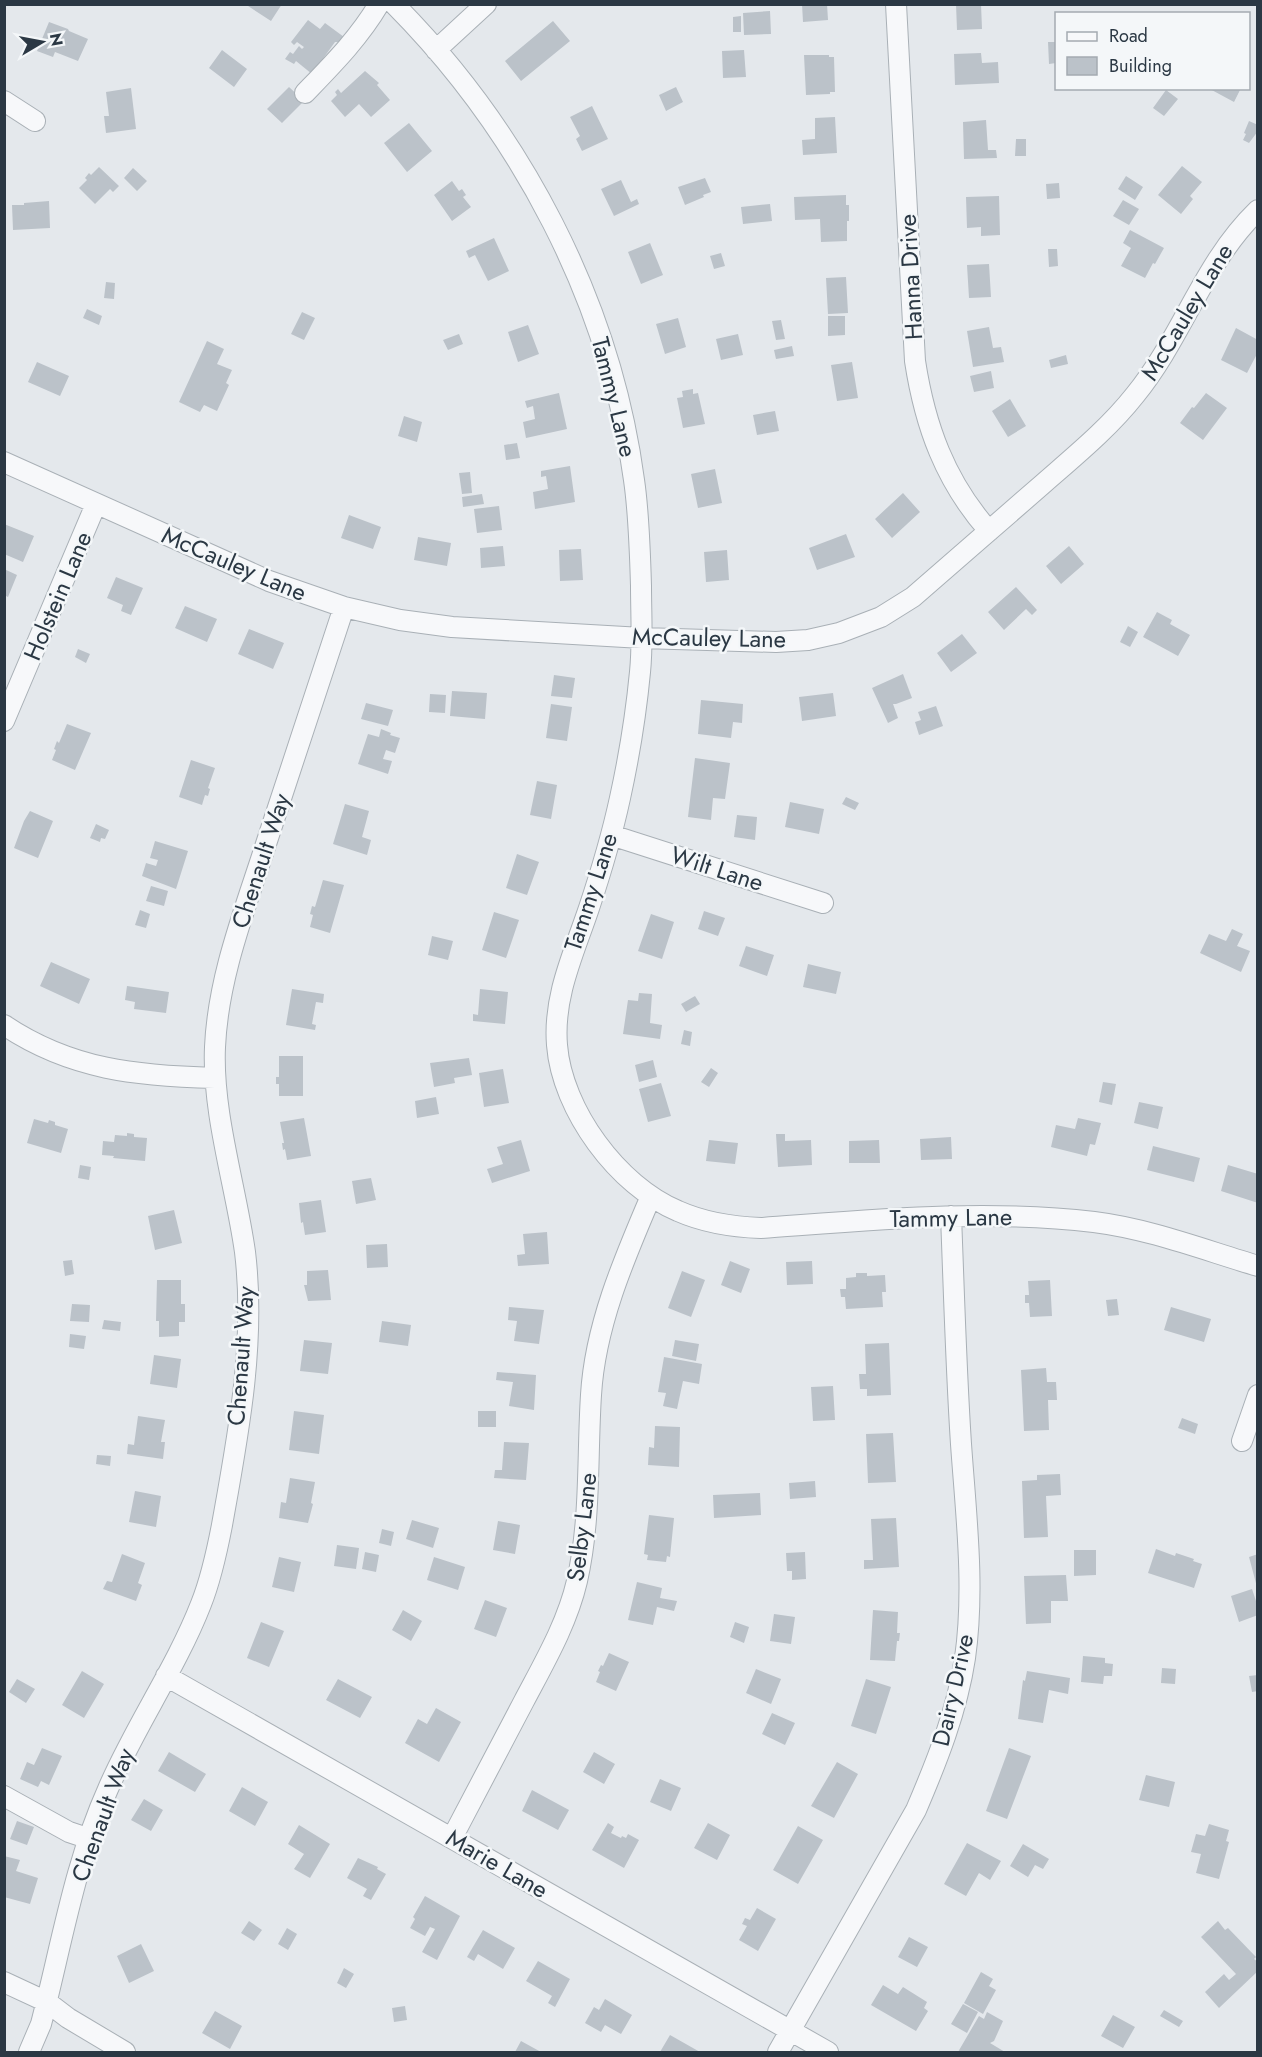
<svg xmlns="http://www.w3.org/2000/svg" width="1262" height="2057" viewBox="0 0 1262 2057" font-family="Jost,sans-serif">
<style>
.building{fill:#bbc2c9}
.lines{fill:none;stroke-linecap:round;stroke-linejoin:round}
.minor-casing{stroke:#a9b0b6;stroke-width:22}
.minor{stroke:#f7f8fa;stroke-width:20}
.labels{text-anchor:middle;stroke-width:5;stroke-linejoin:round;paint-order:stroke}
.street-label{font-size:24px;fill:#2b3844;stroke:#f4f7f9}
</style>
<rect width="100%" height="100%" fill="#e4e8ec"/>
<!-- building -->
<path class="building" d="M245 4H282L271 21Z
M802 4H827L828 20 803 22Z
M956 4H981L982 29 957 30Z
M770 11 771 34 744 35 743 13Z
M741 16V32H733V17Z
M308 20 320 29 325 23 344 37 340 42H335L312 74 296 61 294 64 285 59 290 52 293 54 299 46 302 49 304 47 297 42 294 45 291 42Z
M553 21 570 41 521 81 505 61Z
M49 22 68 29 69 31 88 39 78 61 55 52 53 57 37 51Z
M1048 42H1056V63L1049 64Z
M222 50 247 69 234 87 209 68Z
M744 50 746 77 723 78 722 51Z
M981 53 982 63 998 62 999 83 955 85 954 54Z
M804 55H829V57H834L835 92H830V94L806 95Z
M365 71 379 83 377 85 390 100 371 117 359 104 345 117 331 101 337 95 335 92 338 89 341 93Z
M289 87 304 101 282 123 267 109Z
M676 87 683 102 666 111 659 95Z
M131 88 136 129 106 133 104 116H109L106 92Z
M1208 88H1241L1234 102Z
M1166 90 1178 99 1164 116 1153 108Z
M592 106 608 139 582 151 576 139 580 136 570 117Z
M835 117 837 153 803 155 802 140 815 139V118Z
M986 120 988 150H996L997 158 964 159 963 122Z
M1249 121 1258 125V131L1249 143 1243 140 1246 134 1244 133Z
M409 123 432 151 407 172 384 143Z
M1016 139H1026V156H1015Z
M1182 166 1202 182 1190 196 1193 199 1181 214 1158 195Z
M99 167 119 186 113 192 110 189 95 204 79 188 87 180 85 178 89 173 91 175Z
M133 168 147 181 137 191 124 178Z
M1126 176 1143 187 1135 200 1118 189Z
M705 178 711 192 703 195 704 197 685 205 678 187Z
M621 180 631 202 637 199 639 204 614 216 601 189Z
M452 181 459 191 462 189 466 195 463 197 471 207 452 221 434 195Z
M1059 183 1060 198 1047 199 1046 184Z
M846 195V205H849V221H847V241L821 242 820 219 795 220 794 197Z
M999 196 1000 235 981 236V227L967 228 966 197Z
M1123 200 1139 209 1129 225 1113 216Z
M49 201 50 228 13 230 12 205H24V203Z
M770 204 772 221 743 224 741 207Z
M1130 230 1164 248 1155 264 1153 263 1145 278 1121 266 1131 248 1123 243Z
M494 238 509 271 488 281 475 255 469 258 466 251Z
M650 243 663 275 641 284 628 252Z
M1048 249H1057L1058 266 1049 267Z
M721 253 725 266 714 269 710 256Z
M989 264 991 297 969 298 967 265Z
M846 277 848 313 828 314 826 278Z
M106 282 115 283 114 299 104 298Z
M87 309 102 316 99 325 83 318Z
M302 312 315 318 304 340 291 334Z
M828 316H845V335L828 336Z
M678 318 686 347 665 354 656 324Z
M781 320 785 339 776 340 772 321Z
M528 325 539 354 518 362 508 332Z
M989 327 993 348 1001 347 1004 362 973 367 967 331Z
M1236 328 1258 340V352L1247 373 1221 360Z
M459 334 463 344 448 350 443 340Z
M738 334 743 355 721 360 716 339Z
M207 341 224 349 217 364 232 370 226 383 229 385 217 411 204 405 200 412 179 402Z
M792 346 794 356 776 359 774 350Z
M1066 355 1068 364 1051 368 1049 360Z
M37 362 69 376 60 396 28 382Z
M852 362 858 398 837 401 831 365Z
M991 371 994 388 974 392 970 376Z
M693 389V394L698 393 705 424 683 428 677 398 683 397 682 391Z
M559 393 567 429 526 438 523 422 535 419 533 406 527 408 525 401Z
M1206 393 1227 408 1203 440 1180 423 1192 407 1194 408Z
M1010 399 1026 426 1008 437 992 411Z
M775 411 779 431 757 435 753 415Z
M404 416 422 422 417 442 398 436Z
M517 443 520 458 506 460 504 445Z
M570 466 575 502 535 509 533 492 548 489 546 476 541 477V471Z
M715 469 722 503 698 508 691 474Z
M470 472 472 493 462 494 459 473Z
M903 493 920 512 892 538 875 519Z
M482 494 484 504 463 507 462 497Z
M499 506 502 530 477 533 474 509Z
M349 515 381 527 373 549 341 538Z
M4 524 34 536 23 562 4 554Z
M846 534 855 557 817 570 809 548Z
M418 537 451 543 447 566 414 560Z
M503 546 505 566 481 568 480 548Z
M1069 546 1084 564 1061 584 1046 566Z
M581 549 583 580 560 581 559 550Z
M727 550 729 580 706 582 704 552Z
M4 569 17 575 8 597 4 595Z
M116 577 143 588 131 615 121 611 123 605 107 598Z
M1016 587 1037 610 1032 615 1026 609 1004 630 988 612Z
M185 606 217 619 207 642 175 628Z
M1157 612 1172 620 1170 624 1190 635 1178 656 1143 637Z
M1128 626 1138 632 1130 647 1120 642Z
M249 629 284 643 273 669 238 654Z
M962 634 977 653 951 672 937 653Z
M78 649 90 654 86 663 75 657Z
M903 674 912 698 896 704H893L898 718 888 723 872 688Z
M554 675 575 678 572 698 551 696Z
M452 691 487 693 485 719 450 716Z
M833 693 836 716 802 721 799 697Z
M430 694 446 695 445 713 429 712Z
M701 700 743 704 742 723 733 722 731 738 698 734Z
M366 703 393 710 388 726 361 719Z
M551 704 572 707 567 741 546 738Z
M936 706 943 726 919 735 915 722 921 720 918 712Z
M67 724 91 733 75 770 52 760 56 750 54 749 57 741 59 743Z
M381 729 391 733 390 735 400 738 395 753 386 750 383 759 392 761 388 774 358 764 368 734 379 737Z
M695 758 730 763 725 799 713 798 711 820 688 817Z
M191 760 215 768 208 788 210 789 208 796 205 795 202 805 179 797Z
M537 781 557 785 551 819 530 815Z
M846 797 859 803 855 810 842 804Z
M790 802 824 809 819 834 785 827Z
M345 804 369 811 362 837 371 840 367 855 333 844Z
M30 811 53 821 38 858 14 848 24 821Z
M737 815 757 817 755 840 734 837Z
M96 824 109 830 105 839 101 838 100 842 90 838Z
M155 841 188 851 176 889 142 876 146 863 156 866 158 860 150 858Z
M517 854 539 862 527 895 506 888Z
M323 880 344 885 330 933 310 927 313 915 310 914 312 906 315 907Z
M151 886 168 891 164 906 146 901Z
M140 910 150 914 146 928 135 925Z
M704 911 725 918 718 936 698 929Z
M494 912 519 920 506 958 482 950Z
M651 914 674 922 662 959 638 951Z
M1232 929 1243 934 1237 946 1250 951 1241 972 1200 953 1209 934 1226 941Z
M432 936 453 941 448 960 428 955Z
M746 946 774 955 767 976 739 966Z
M51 962 90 979 79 1004 40 986Z
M808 964 841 972 836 994 803 987Z
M127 986 169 992 166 1013 134 1009 135 1002 125 1000Z
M292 989 324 994 323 1003 316 1002 312 1024 316 1025 315 1030 286 1025Z
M480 989 508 992 505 1024 473 1021V1014L478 1015Z
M639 993 652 994 650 1023 662 1025 660 1039 623 1034 628 1000 638 1001Z
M695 996 700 1004 686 1012 681 1004Z
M684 1030 692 1032 690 1046 681 1044Z
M279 1056H303V1096H279V1084H276V1077H279Z
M469 1058 472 1075 454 1078 455 1083 434 1087 430 1063Z
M653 1060 657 1077 639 1082 635 1065Z
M711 1068 718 1073 709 1087 701 1082Z
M503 1069 509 1103 484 1107 479 1073Z
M1103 1082 1116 1084 1112 1105 1099 1102Z
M661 1083 671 1116 648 1122 639 1089Z
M436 1097 439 1114 417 1118 415 1101Z
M1139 1102 1163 1107 1158 1129 1134 1123Z
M304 1118 311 1156 287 1160 285 1149 283 1150 282 1143H284L280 1122Z
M1078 1118 1101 1123 1095 1145 1090 1144 1087 1156 1051 1147 1056 1125 1075 1129Z
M34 1119 48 1123 49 1120 55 1122V1125L68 1129 61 1153 27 1143Z
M127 1133 134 1134V1137L147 1138 145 1161 113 1158 114 1156 102 1155 103 1141 114 1142 115 1135 127 1136Z
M776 1134H785V1141L811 1140 812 1165 778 1167Z
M951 1137 952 1159 921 1160 920 1139Z
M521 1140 530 1171 492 1183 487 1169 503 1164 497 1147Z
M709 1140 738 1143 735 1164 706 1161Z
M879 1140 880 1163H849V1141Z
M1153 1146 1200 1158 1194 1182 1147 1170Z
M80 1165 91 1167 89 1180 78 1178Z
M1228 1165 1258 1174V1203L1221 1191Z
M371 1178 376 1200 356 1204 352 1181Z
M321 1200 326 1232 305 1235 303 1222 301 1223 299 1203Z
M174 1210 182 1243 155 1250 148 1216Z
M547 1232 549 1264 518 1266 517 1255 525 1254 523 1234Z
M387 1244 388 1267 367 1268 366 1245Z
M72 1260 74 1274 65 1276 63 1261Z
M730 1261 750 1269 741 1293 721 1285Z
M812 1261 813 1284 787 1285 786 1262Z
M328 1270 331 1300 308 1301 304 1285H307V1271Z
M682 1271 705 1280 691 1317 668 1308Z
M856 1273H867V1276L885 1275 886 1292H882L883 1307 846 1309 845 1297H841L840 1289H846V1278L856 1277Z
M157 1280H181V1304H185V1322H179V1336L159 1337V1321H156Z
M1050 1280 1052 1316 1030 1317 1029 1303H1025V1295H1029L1028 1281Z
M1117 1299 1119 1315 1108 1316 1106 1300Z
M72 1304 90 1305 89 1322 70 1321Z
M509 1307 544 1310 539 1344 514 1341 517 1321 508 1320Z
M1171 1307 1211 1319 1204 1342 1164 1330Z
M104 1320 121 1322 120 1331 102 1329Z
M382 1321 411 1325 408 1346 379 1342Z
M70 1334 86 1336 84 1349 69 1347Z
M304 1340 332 1343 328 1374 300 1371Z
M675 1340 699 1344 696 1361 672 1356Z
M889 1343 891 1395 867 1396V1389H860L859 1374H866L865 1344Z
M154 1355 181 1359 177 1388 150 1384Z
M664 1357 702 1364 699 1384 683 1381 677 1409 663 1406 666 1393 658 1392Z
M1046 1368 1047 1382H1056L1057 1400H1048L1049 1430 1024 1431 1021 1370Z
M497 1372 536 1375 534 1410 509 1406 513 1382 496 1380Z
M833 1386 835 1420 813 1421 811 1387Z
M294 1411 324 1415 319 1454 289 1450Z
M478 1411H496V1427H478Z
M138 1416 165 1420 161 1442H165L163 1459 127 1454 128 1444 134 1445Z
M1182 1418 1198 1424 1195 1434 1178 1428Z
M655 1426 680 1427 679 1467 648 1465 649 1447 654 1448Z
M893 1433 896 1482 868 1483 866 1434Z
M504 1442 529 1443 526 1480 494 1478 495 1470H502Z
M97 1455 111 1456 110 1466 96 1464Z
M1060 1474 1061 1495 1046 1496 1048 1537 1024 1538 1022 1481 1037 1480V1475Z
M290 1478 315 1482 311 1503 313 1504 308 1523 279 1518 281 1502 286 1503Z
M815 1481 816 1497 790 1499 789 1483Z
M135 1491 161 1496 156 1527 129 1522Z
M760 1493 761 1515 714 1518 713 1495Z
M649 1515 674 1518 670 1557 667 1556 666 1562 647 1560 648 1555 644 1554Z
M896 1518 899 1567 864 1569V1560H873L871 1519Z
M412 1520 439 1528 433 1548 406 1539Z
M498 1521 520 1525 515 1554 493 1550Z
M382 1529 394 1532 391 1546 379 1543Z
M337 1545 359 1548 356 1569 334 1566Z
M1156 1549 1175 1556 1176 1553 1194 1559 1193 1561 1202 1564 1194 1588 1148 1573Z
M1074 1550H1096V1575L1074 1576Z
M365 1552 379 1555 376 1572 362 1569Z
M805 1552 806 1579 792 1580V1571H787L786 1553Z
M122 1554 145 1563 138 1583 142 1585 136 1601 103 1589 107 1581 112 1582Z
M1258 1554V1587H1257L1249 1557Z
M279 1557 301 1562 294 1592 272 1587Z
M434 1557 465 1567 458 1590 427 1580Z
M1066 1575 1068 1601H1051V1623L1026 1624 1024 1576Z
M637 1582 662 1588 660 1598 677 1601 674 1611 657 1607 653 1625 628 1620Z
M1252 1589 1258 1607V1615L1239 1622 1231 1596Z
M485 1600 507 1608 496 1637 474 1629Z
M403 1610 422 1621 411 1641 392 1630Z
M873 1610 898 1612 897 1633H900L899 1641H897L895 1661 870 1660Z
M774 1614 795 1617 791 1644 770 1641Z
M261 1622 284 1631 269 1667 247 1658Z
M735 1622 749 1627 744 1643 730 1637Z
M609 1653 629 1662 616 1691 596 1682 600 1672 598 1671 601 1665 603 1666Z
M1083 1656 1105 1658V1663L1113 1664 1112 1676H1104L1103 1684 1081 1682Z
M1162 1668 1176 1669 1175 1684 1161 1683Z
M756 1669 781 1679 771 1704 746 1693Z
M82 1671 104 1684 84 1718 62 1705Z
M1027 1671 1070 1678 1068 1694 1049 1690 1043 1723 1018 1719 1023 1680 1025 1681Z
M1258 1675V1691L1252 1692 1249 1676Z
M17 1679 35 1689 26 1703 9 1692Z
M338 1679 372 1697 360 1718 326 1700Z
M866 1679 891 1687 876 1734 851 1726Z
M436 1708 461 1722 439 1762 405 1743 418 1719 427 1724Z
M772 1713 795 1723 785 1745 762 1734Z
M42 1748 62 1756 49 1785 41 1781 38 1787 20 1779 27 1762 34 1765Z
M1009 1748 1031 1756 1007 1819 986 1811Z
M169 1752 206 1774 195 1792 158 1771Z
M594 1752 615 1764 604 1784 583 1772Z
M837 1762 858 1774 834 1818 811 1806Z
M1146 1775 1175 1782 1169 1807 1139 1800Z
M660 1779 681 1788 671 1811 650 1802Z
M242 1787 268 1802 255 1826 229 1811Z
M532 1790 569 1810 558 1830 522 1811Z
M144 1799 163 1810 151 1831 131 1820Z
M17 1821 34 1827 27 1845 10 1839Z
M608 1823 614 1827 611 1833 621 1838 622 1836 626 1838 628 1834 639 1840 624 1868 592 1850Z
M708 1823 730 1835 717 1860 694 1848Z
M1209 1824 1229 1830 1226 1841 1229 1842 1219 1879 1196 1873 1201 1854 1191 1852 1196 1834 1205 1836Z
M299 1825 330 1844 310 1878 294 1869 304 1854 288 1844Z
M798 1826 823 1840 798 1884 773 1870Z
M967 1843 1001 1861 990 1880 979 1873 966 1896 944 1884Z
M1023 1844 1049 1859 1043 1869 1035 1865 1028 1877 1010 1866Z
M4 1856 20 1860 16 1871 38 1878 30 1904 4 1897Z
M358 1858 378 1867 377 1869 386 1874 371 1900 363 1896 367 1889 347 1878Z
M425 1896 460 1916 437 1960 422 1952 435 1929 430 1927 425 1936 410 1928 415 1919 413 1917Z
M757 1908 776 1919 758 1951 739 1940 747 1926 742 1924 745 1918 750 1920Z
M249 1921 262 1930 254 1941 241 1933Z
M1218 1921 1225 1930 1228 1928 1256 1957 1254 1959 1258 1962V1971L1219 2008 1205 1992 1224 1974 1229 1980 1236 1974 1201 1937Z
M287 1928 297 1934 288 1950 278 1944Z
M483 1930 515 1948 503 1969 478 1954 474 1961 467 1957Z
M909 1937 928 1947 917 1967 898 1957Z
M141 1944 154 1971 129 1983 117 1956Z
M538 1961 570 1979 555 2007 548 2003 552 1996 526 1981Z
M344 1968 354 1974 346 1988 337 1983Z
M981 1972 993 1979 989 1986 996 1990 983 2014 964 2003Z
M883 1985 898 1994 903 1987 927 2002 924 2008 928 2011 916 2031 871 2005Z
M605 1999 632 2015 621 2034 605 2025 601 2032 585 2023 594 2007 599 2010Z
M963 2004 978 2012 967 2033 951 2024Z
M405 2006 407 2020 394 2022 392 2008Z
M1164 2010 1183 2021 1179 2027 1160 2016Z
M215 2011 242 2026 230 2049 202 2033Z
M987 2012 1003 2021 994 2041 990 2043 1005 2052H958L979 2016 984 2019Z
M1113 2015 1135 2027 1123 2048 1101 2036Z
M670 2035 700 2052H660Z
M521 2041 541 2052H515Z"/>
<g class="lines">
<defs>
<path id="minor" d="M394 4C521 132 610 301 634 480 639 514 640 551 641 586 641 615 643 643 640 672 636 714 629 757 620 798 612 835 601 872 589 908 574 953 553 996 557 1045 562 1110 618 1186 678 1211 705 1223 732 1227 761 1228 872 1220 983 1209 1094 1222 1150 1229 1204 1250 1258 1266
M896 4 915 361C925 426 945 481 989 531
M436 50 486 4
M305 93C332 65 359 38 379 4
M4 101 35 121
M4 462 269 581 344 607 400 620 452 627 642 638 776 642 808 640 839 633 881 617 913 597C957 559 1000 521 1044 483 1076 455 1109 428 1135 395 1183 336 1203 263 1258 210
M4 721 96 504
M611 835 823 903
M4 1025C71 1070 138 1076 215 1078
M1242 1441 1258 1395
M166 1676 828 2052
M4 1796 69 1832 90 1839
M452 1838C476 1793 500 1747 524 1701 544 1663 567 1624 577 1581 591 1519 587 1458 591 1395 595 1326 624 1259 651 1196
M4 1982 47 2002 68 2018 125 2052
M29 2052 41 2024C61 1947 75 1862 108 1789 135 1726 176 1668 201 1604 211 1579 217 1551 222 1525 238 1436 256 1343 245 1252 236 1187 212 1113 215 1047 218 978 244 912 265 847 291 767 318 687 344 607
M778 2052 916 1810C937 1761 957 1711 965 1658 975 1588 966 1515 961 1444 956 1368 954 1292 951 1216"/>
</defs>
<!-- minor casing -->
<use href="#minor" class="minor-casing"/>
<!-- minor -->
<use href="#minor" class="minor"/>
</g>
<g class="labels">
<!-- street labels -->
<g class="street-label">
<text transform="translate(911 277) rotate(-93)" y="8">Hanna Drive</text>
<text transform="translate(1187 312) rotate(-59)" y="8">McCauley Lane</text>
<text transform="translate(614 397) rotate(76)" y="8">Tammy Lane</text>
<text transform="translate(234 564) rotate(23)" y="8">McCauley Lane</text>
<text transform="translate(58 596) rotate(-67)" y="8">Holstein Lane</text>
<text transform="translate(709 638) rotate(1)" y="8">McCauley Lane</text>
<text transform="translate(261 861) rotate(-72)" y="8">Chenault Way</text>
<text transform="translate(717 869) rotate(18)" y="8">Wilt Lane</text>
<text transform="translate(591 892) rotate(-72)" y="8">Tammy Lane</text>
<text transform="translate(951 1218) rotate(-1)" y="8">Tammy Lane</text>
<text transform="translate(241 1356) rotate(-86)" y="8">Chenault Way</text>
<text transform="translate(582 1527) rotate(-83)" y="8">Selby Lane</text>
<text transform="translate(953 1690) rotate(-77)" y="8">Dairy Drive</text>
<text transform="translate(103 1815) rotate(-70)" y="8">Chenault Way</text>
<text transform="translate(497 1864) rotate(30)" y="8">Marie Lane</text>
</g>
</g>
<!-- border -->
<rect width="1262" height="2057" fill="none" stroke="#2b3844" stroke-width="12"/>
<!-- legend -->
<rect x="1055" y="12" width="195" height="78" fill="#f4f7f9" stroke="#a4abb1" stroke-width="1.5"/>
<rect x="1067" y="32" width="30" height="9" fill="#f7f8fa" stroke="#a4abb1" stroke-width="1.5"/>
<text x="1109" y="42" font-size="18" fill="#2b3844">Road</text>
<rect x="1067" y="57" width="30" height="18" fill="#bbc2c9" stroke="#a4abb1" stroke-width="1.5"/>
<text x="1109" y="72" font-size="18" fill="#2b3844">Building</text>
<!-- north arrow -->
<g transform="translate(42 42) rotate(80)" stroke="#f4f7f9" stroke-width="4.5" paint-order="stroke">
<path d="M0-4.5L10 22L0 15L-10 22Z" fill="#2b3844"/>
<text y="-9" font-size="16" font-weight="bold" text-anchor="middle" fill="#2b3844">N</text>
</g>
</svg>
